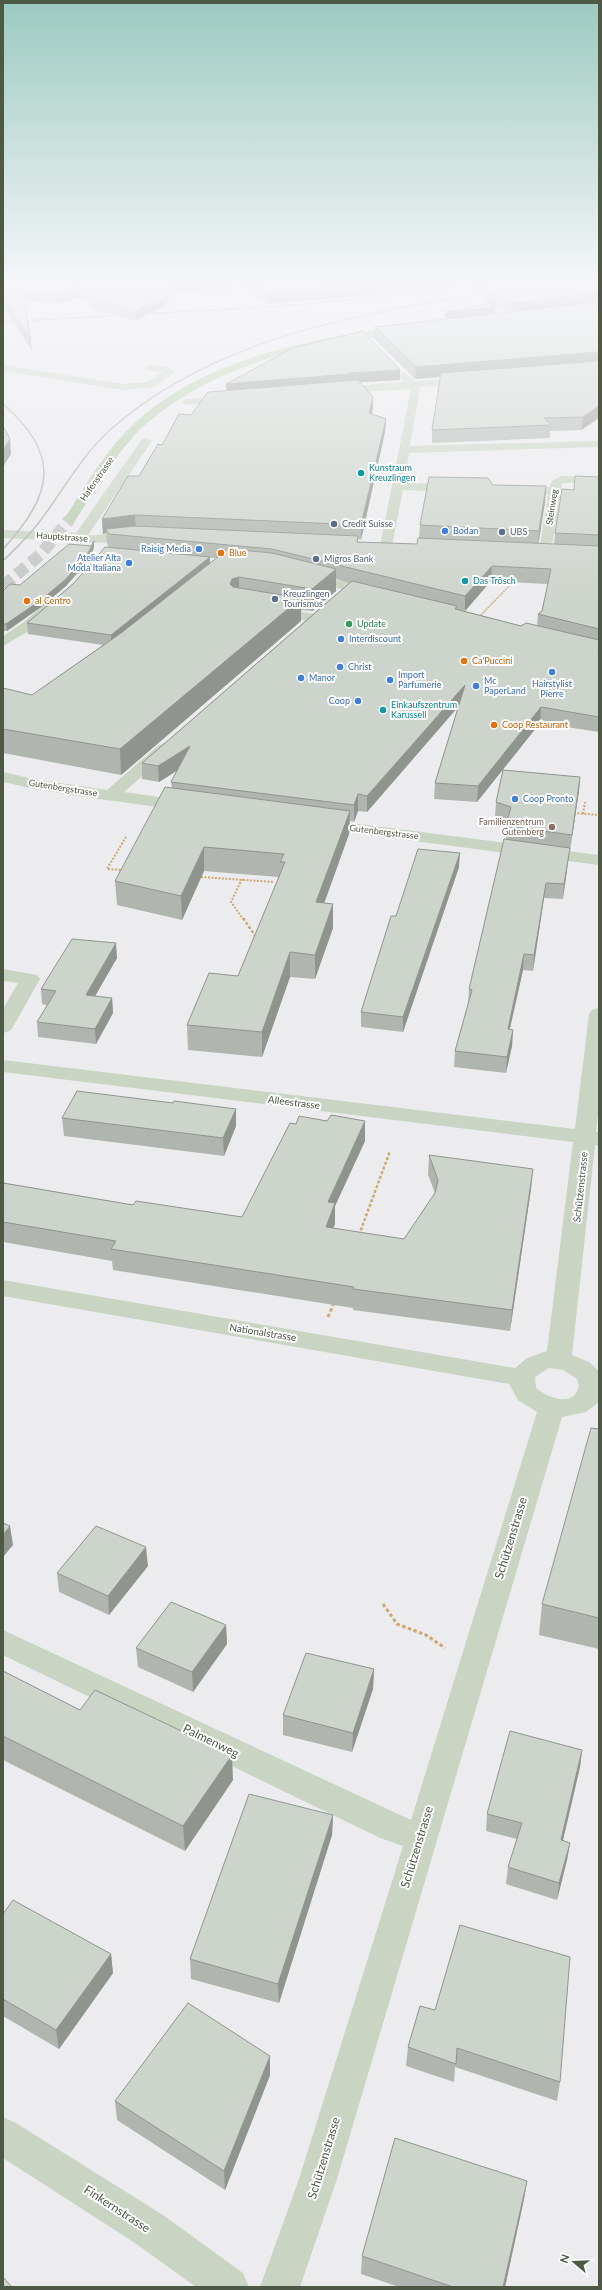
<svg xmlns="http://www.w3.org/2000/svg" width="602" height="2290" viewBox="0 0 602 2290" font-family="Lato,sans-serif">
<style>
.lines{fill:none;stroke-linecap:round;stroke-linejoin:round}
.major-tunnel{stroke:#c4c7c4;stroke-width:12;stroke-dasharray:12 6;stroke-linecap:butt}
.path-far3{stroke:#ccaa70;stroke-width:1.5;stroke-dasharray:1.5 1;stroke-linecap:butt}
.path-far2{stroke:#ccaa70;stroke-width:2;stroke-dasharray:2 1.5;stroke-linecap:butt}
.path-far1{stroke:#ccaa70;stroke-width:2.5;stroke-dasharray:3 2;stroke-linecap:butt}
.path{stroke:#ccaa70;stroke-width:3;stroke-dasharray:3.5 2.5;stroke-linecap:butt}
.minor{fill:#c9d4c2;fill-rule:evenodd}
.major{fill:#b7ccab;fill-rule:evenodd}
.rail{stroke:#b0b7ae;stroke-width:1.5}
.wall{fill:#b0b6af;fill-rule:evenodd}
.shaded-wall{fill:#90948e}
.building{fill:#cdd4cb;stroke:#90948e}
.culture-dot{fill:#0f9aa8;stroke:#fff;stroke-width:1.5}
.service-dot{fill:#5c6f8a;stroke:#fff;stroke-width:1.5}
.shop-dot{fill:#3f7fe0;stroke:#fff;stroke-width:1.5}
.food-dot{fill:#e8710a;stroke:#fff;stroke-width:1.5}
.leisure-dot{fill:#2e9e5b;stroke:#fff;stroke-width:1.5}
.education-dot{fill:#8d6e63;stroke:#fff;stroke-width:1.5}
.labels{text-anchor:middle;stroke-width:4;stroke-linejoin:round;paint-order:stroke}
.far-culture-label{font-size:9px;fill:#0d838f;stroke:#fff;text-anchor:start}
.far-street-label{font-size:9px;fill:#4d5944;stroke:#fff}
.far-service-label{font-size:9px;fill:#4e5e75;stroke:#fff;text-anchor:start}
.far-shop-label{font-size:9px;fill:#366cbe;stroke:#fff;text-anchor:start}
.far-food-label{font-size:9px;fill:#c56008;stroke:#fff;text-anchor:start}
.far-leisure-label{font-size:9px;fill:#27864d;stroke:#fff;text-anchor:start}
.far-education-label{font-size:9px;fill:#785e54;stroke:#fff;text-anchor:end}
.street-label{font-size:10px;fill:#4d5944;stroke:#fff}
.near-street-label{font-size:12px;fill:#4d5944;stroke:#fff}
</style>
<rect width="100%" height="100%" fill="#ececef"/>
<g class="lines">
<!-- major-tunnel -->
<path class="major-tunnel" d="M3 586 40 555 70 519"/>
<!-- path-far3 -->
<path class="path-far3" d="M479 617 514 581"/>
<!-- path-far2 -->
<path class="path-far2" d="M574 813 599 815
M583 814 585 802
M124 870 107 869 126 837
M201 877 274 882
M242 879 231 902 243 919"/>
<!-- path-far1 -->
<path class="path-far1" d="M243 918 256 937
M359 1235 390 1151"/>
<!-- path -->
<path class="path" d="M328 1317 334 1303
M383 1604 397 1624 426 1635 445 1648"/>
<!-- minor -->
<path class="minor" d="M3 365 123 384 148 382 163 372 145 370V366C154 364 168 365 175 372L154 387 123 390 3 371Z
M403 372 415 381 469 377 474 380 469 383 420 387 410 446 599 441V447L409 453 404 483 457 484 463 488 457 492 403 490 392 546 386 550 382 549 380 546 411 389 336 393 331 390 336 387 404 382 398 375Z
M230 396 235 399 234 401 187 405 182 402 187 399Z
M146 438 152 441 88 535C99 537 137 526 143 535L141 538C102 548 45 539 3 538V530L76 533 142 439Z
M561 476 599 477V483H564L562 484 551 552 545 556 539 552 548 494H515L509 490 515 486 549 487 552 481Z
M307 573 380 590 382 593 375 597 302 580 300 577 302 574Z
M49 603 56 607 54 610 34 628 3 646V636L24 622 44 604Z
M271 607 315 614 322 618 315 622 266 614 264 611 266 608Z
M165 743 171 745 173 748 171 751 124 792 193 802 195 806 193 810 187 811C125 802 64 796 3 782V772L33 779 107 790 159 745Z
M321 819 599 855V865L315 828 313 824 315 820Z
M3 969 37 975 40 979 13 1027 10 1031 3 1033V1009L18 983 3 981Z
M599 1008V1106L596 1132H599V1146L595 1145 572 1355 589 1362 599 1371V1402L586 1412 562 1417 337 2179 300 2287H260L299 2179 403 1846 380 1838 3 1655V1630L411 1820 537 1412 518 1400 509 1384 3 1296V1280L515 1368 527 1358 547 1351 573 1142 3 1072V1060L575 1129 589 1014 592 1010ZM549 1368 563 1370 577 1379 579 1386C574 1408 548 1398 536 1388L535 1377Z
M3 2117 16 2123 163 2215 243 2273 249 2287H196L135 2243 3 2158Z"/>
<!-- major -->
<path class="major" d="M404 327 407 328V332C379 339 349 339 320 345 257 357 177 389 133 437 110 463 94 493 74 522L70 523 64 519C86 486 106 449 136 422 206 358 314 337 404 327Z"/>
<!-- rail -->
<path class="rail" d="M3 322 282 306 515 284
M3 404C62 455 53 495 3 549
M3 561C16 548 29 536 40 521 63 491 81 456 110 430 214 337 364 312 497 292"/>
</g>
<!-- wall -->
<path class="wall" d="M3 284H233V289L170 293 166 306 136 320 97 310 80 297 60 303 24 301 31 341 32 351 3 306Z
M238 284H599V418L581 430 550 431V438L432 443V430L441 377 415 379 374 338 375 327 445 319 487 303 484 285 267 304ZM495 307H496L507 312 495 314Z
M400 370V380L360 382 373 409 372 414 386 419 385 432 361 540 358 539V542L417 544 419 538 420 525 493 485 546 486 545 502 538 544H554L555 533 574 490 599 477V732L540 723 477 802 434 799 435 783 458 707 367 812 358 811 354 822 350 821 349 834 324 903 333 904V928L315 979 290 977 262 1057 188 1050 187 1025 238 976 279 877 204 871 182 920 117 905 115 881 172 788 171 782 177 770 159 782 142 779V763L349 583 336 579V591L312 611 301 610V621L121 775 3 753V688L32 695 103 645 28 634 27 623 74 583 109 548 107 543 106 533 103 534 102 519 139 476 162 445 191 415 226 391ZM210 558H216L210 563ZM491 581 548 584 542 611 538 614 537 626H521L457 609 465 611Z
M94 548 87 562 66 586 41 607 7 631H3V591L20 585Z
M580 777 579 791 570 850H569L568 862 563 899 544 898 533 971 523 970 510 1029 513 1030 512 1046 506 1073 454 1067 455 1051 468 1005 469 989 506 839V826L508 821 495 817 496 802Z
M459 867 403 1032 361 1027V1012L396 916Z
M117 958 95 996 112 998 113 1013 96 1044 38 1037 37 1022 47 1005 42 1004 41 989Z
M173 1103 236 1109V1126L224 1156 64 1136 62 1118Z
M327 1121H365V1141L335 1206V1224L333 1228 404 1239 435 1193 428 1175 429 1155 531 1189 510 1331 353 1310V1308L113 1270 112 1261 3 1242V1180L4 1181 5 1183 133 1205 242 1217 296 1124Z
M599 1429V1649L539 1635 542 1604Z
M148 1566 109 1615 59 1592 57 1573Z
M226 1625 227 1644 193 1692 138 1667 136 1648Z
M374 1669 373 1689 352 1752 283 1735V1715Z
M3 1671 80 1710 233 1780 185 1851 3 1760Z
M582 1750 580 1767 563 1840 570 1843 567 1860 557 1900 506 1884 508 1867 517 1839 486 1831 487 1814Z
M333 1815 332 1835 279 2003 191 1979 190 1959Z
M3 1914 111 1954 113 1973 59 2049 3 2016Z
M420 2006 560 2082 557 2101 455 2067 454 2082 406 2066 408 2047Z
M270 2075 225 2190 117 2120 115 2101Z
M527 2181 524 2199 505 2287H399L361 2274 362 2256Z"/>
<!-- shaded-wall -->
<path class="shaded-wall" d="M170 284H233V289L170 293 166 306 136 320V311Z
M372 284H484V285L267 304V293Z
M79 287 80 297 60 303 59 293Z
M599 293V305L511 314 512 303Z
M496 295V307H488V296Z
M495 307V316L445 322V312Z
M599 352V364L415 379 416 367Z
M400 370V380L350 383 226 394V384L349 373Z
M373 397V409L369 426V413Z
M599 406V418L581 430 583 417Z
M386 419 385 432 361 540V525Z
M10 439 11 454 3 467V450Z
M546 486 545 502 538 547 539 531Z
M135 515 136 530 106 529V533L103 534 102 519Z
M94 541V548L87 562 66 586 41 607 7 631 6 624 87 555Z
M210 557V568L111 647V635Z
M492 566 491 581 465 611V596Z
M336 569V591L312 611V589Z
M239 577V600L230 584 232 579Z
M301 598V621L121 775 120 749Z
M465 685 464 700 367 812V796Z
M541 707 540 723 477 802 478 786Z
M190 746 191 762 159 782 158 766Z
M580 777 579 791 570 850 572 835Z
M358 794V811L354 822V805Z
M350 811 349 834 316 926V902Z
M204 847V871L182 920 181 896Z
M570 848 568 862 563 899 564 884Z
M460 853 459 867 403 1032V1017Z
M546 883 544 898 533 971 534 955Z
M333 904V928L315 979V955Z
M116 943 117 958 87 1010 86 995Z
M290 952V977L262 1057V1032Z
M524 954 523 970 506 1045 508 1029Z
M112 998 113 1013 96 1044 95 1029Z
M513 1030 512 1046 506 1073 507 1057Z
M236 1109V1126L224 1156 223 1138Z
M365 1121V1141L335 1206V1224L325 1247 326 1227 328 1202Z
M533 1169 531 1189 510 1331 512 1310Z
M10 1526 13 1545 3 1557V1535Z
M146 1547 148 1566 109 1615 108 1596Z
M226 1625 227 1644 193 1692 192 1672Z
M374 1669 373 1689 352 1752 353 1733Z
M582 1750 580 1767 559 1857 561 1840Z
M232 1755 233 1780 185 1851 183 1826Z
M333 1815 332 1835 279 2003 278 1984Z
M570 1843 567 1860 557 1900 559 1883Z
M111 1954 113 1973 59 2049 56 2030Z
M270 2056V2075L225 2190 224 2171Z
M527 2181 524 2199 505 2287H503Z"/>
<!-- building -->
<path class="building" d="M3 284H173H170L165 297 136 311 96 300 79 287 59 293 23 292 31 341 3 298Z
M253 284H372L267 293Z
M486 284H599V293L512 303 496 295 488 296Z
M599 302V352L416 367 375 327Z
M488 303 495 307 445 312Z
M363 331 400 370 349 373 350 374 226 384 293 348Z
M599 361V406L583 417 544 418 551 425 432 430 441 373Z
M358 380 373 397 369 413 386 419 361 525 135 515 102 519 128 476H139L158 444 162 445 179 414 191 415 208 392Z
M3 426 10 439 3 450Z
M575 476 599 477V535L555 533 562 489 574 490Z
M429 477 488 478 493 485 546 486 539 531 420 525Z
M135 526 358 536 357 542 417 544 418 538 599 546V629L538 614 542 611 551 569 492 566 465 596 272 549 109 534 106 529Z
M94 541 87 555 66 579 41 600 6 624H3V591L10 584 20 585 69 544 91 546Z
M105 547 210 557 111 635 27 623 74 583Z
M228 549 272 553 336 569 312 589 239 577 232 579 230 584 233 587 301 598 120 749 3 729V688L32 695 121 633Z
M352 581 457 606 455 609 521 626 526 623 599 640V648L598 654H599V717L541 707 478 786 435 783 465 685 367 796 358 794 354 805 171 782 190 746 158 766 142 763Z
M503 770 580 777 572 835 506 826 511 807 496 802Z
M165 787 350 811 316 902 333 904 315 955 290 952 262 1032 187 1025 209 973 238 976 285 862H280L284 854 204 847 181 896 115 881Z
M504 839 570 848 564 884 546 883 534 955 524 954 508 1029 513 1030 507 1057 455 1051 472 990 469 989Z
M418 849 460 853 403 1017 361 1012 391 916H396Z
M72 939 116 943 86 995 112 998 95 1029 37 1022 56 991 41 989Z
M77 1091 173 1103 174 1101 236 1109 223 1138 62 1118Z
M331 1115 365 1121 328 1202 335 1203 326 1227 404 1239 435 1193 438 1180 429 1155 533 1169 512 1310 353 1289 354 1287 111 1249 116 1241 3 1222V1183L133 1205 136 1201 242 1217 290 1123 296 1124 299 1116 327 1121Z
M591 1428 599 1429V1618L542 1604Z
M3 1523 10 1526 3 1535Z
M96 1526 146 1547 108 1596 57 1573Z
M171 1602 226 1625 192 1672 136 1648Z
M306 1653 374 1669 353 1733 283 1715Z
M3 1671 80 1710 95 1690 232 1755 183 1826 3 1736Z
M510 1731 582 1750 561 1840 570 1843 559 1883 508 1867 522 1823 487 1814Z
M249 1794 333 1815 278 1984 190 1959Z
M13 1900 111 1954 56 2030 3 1999V1914Z
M460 1925 570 1957 560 2082 457 2048 456 2064 408 2047 420 2006 435 2010Z
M188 2003 270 2056 224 2171 115 2101Z
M395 2138 527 2181 503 2287H453L362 2256Z
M3 2277 12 2287H3Z"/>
<!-- sky -->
<linearGradient id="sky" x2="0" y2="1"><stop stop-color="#9ccac0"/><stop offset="0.47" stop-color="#f6f6f8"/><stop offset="1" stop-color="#f6f6f8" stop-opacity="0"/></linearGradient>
<rect width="602" height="605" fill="url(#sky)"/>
<!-- markers -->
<g class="culture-dot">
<circle cx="361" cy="473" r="4"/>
<circle cx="465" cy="581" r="4"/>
<circle cx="383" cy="710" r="4"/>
</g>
<g class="service-dot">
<circle cx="334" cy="524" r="4"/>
<circle cx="502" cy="532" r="4"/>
<circle cx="316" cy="559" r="4"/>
<circle cx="275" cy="599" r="4"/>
</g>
<g class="shop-dot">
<circle cx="445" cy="531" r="4"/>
<circle cx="199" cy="549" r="4"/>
<circle cx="129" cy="563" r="4"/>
<circle cx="341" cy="639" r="4"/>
<circle cx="340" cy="667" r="4"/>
<circle cx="552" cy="672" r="4"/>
<circle cx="301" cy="678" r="4"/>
<circle cx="390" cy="680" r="4"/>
<circle cx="476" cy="686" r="4"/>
<circle cx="358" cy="701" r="4"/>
<circle cx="515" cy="799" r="4"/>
</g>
<g class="food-dot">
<circle cx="221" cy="553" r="4"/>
<circle cx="27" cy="601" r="4"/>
<circle cx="464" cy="661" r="4"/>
<circle cx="494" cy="725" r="4"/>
</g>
<circle class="leisure-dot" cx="349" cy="624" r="4"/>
<circle class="education-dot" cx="552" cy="827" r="4"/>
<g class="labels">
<!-- far-culture labels -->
<g class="far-culture-label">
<text x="369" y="471">Kunstraum<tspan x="369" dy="10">Kreuzlingen</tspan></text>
<text x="473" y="584">Das Trösch</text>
<text x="391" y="708">Einkaufszentrum<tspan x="391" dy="10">Karussell</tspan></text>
</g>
<!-- far-street labels -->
<g class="far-street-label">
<text transform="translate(97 479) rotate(-55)" y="3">Hafenstrasse</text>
<text transform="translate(552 507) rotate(-81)" y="3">Steinweg</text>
<text transform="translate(62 537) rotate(4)" y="3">Hauptstrasse</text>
<text transform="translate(63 788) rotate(9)" y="3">Gutenbergstrasse</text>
<text transform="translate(384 832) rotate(7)" y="3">Gutenbergstrasse</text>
</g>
<!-- far-service labels -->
<g class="far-service-label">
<text x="342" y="527">Credit Suisse</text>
<text x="510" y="535">UBS</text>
<text x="324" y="562">Migros Bank</text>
<text x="283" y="597">Kreuzlingen<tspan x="283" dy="10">Tourismus</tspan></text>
</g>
<!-- far-shop labels -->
<g class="far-shop-label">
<text x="453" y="534">Bodan</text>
<text x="191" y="552" text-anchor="end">Raisig Media</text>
<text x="121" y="561" text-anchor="end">Atelier Alta<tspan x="121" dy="10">Moda Italiana</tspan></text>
<text x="349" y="642">Interdiscount</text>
<text x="348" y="670">Christ</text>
<text x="398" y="678">Import<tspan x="398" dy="10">Parfumerie</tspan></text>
<text x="309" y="681">Manor</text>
<text x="484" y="684">Mc<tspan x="484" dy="10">PaperLand</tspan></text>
<text x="552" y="687" text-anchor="middle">Hairstylist<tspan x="552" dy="10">Pierre</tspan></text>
<text x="350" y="704" text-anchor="end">Coop</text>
<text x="523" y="802">Coop Pronto</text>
</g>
<!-- far-food labels -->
<g class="far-food-label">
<text x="229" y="556">Blue</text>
<text x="35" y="604">al Centro</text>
<text x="472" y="664">Ca'Puccini</text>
<text x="502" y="728">Coop Restaurant</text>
</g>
<!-- far-leisure labels -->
<g class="far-leisure-label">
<text x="357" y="627">Update</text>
</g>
<!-- far-education labels -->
<g class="far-education-label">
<text x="544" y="825">Familienzentrum<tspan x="544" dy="10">Gutenberg</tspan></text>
</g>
<!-- street labels -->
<g class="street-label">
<text transform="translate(294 1102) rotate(7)" y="4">Alleestrasse</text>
<text transform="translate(580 1187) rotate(-84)" y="4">Schützenstrasse</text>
<text transform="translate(263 1332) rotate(9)" y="4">Nationalstrasse</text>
</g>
<!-- near-street labels -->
<g class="near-street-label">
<text transform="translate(511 1538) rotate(-73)" y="4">Schützenstrasse</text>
<text transform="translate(211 1741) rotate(26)" y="4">Palmenweg</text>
<text transform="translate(417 1847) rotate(-73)" y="4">Schützenstrasse</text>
<text transform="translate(324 2158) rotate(-73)" y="4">Schützenstrasse</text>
<text transform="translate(117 2209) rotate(33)" y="4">Finkernstrasse</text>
</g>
</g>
<!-- border -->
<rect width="602" height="2290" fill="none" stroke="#4d5944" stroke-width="8"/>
<!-- north arrow -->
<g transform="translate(574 2262) rotate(289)" stroke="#ffffff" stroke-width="3" paint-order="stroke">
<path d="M0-3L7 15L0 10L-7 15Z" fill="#4d5944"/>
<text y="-6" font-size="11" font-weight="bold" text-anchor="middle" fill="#4d5944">N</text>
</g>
</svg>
